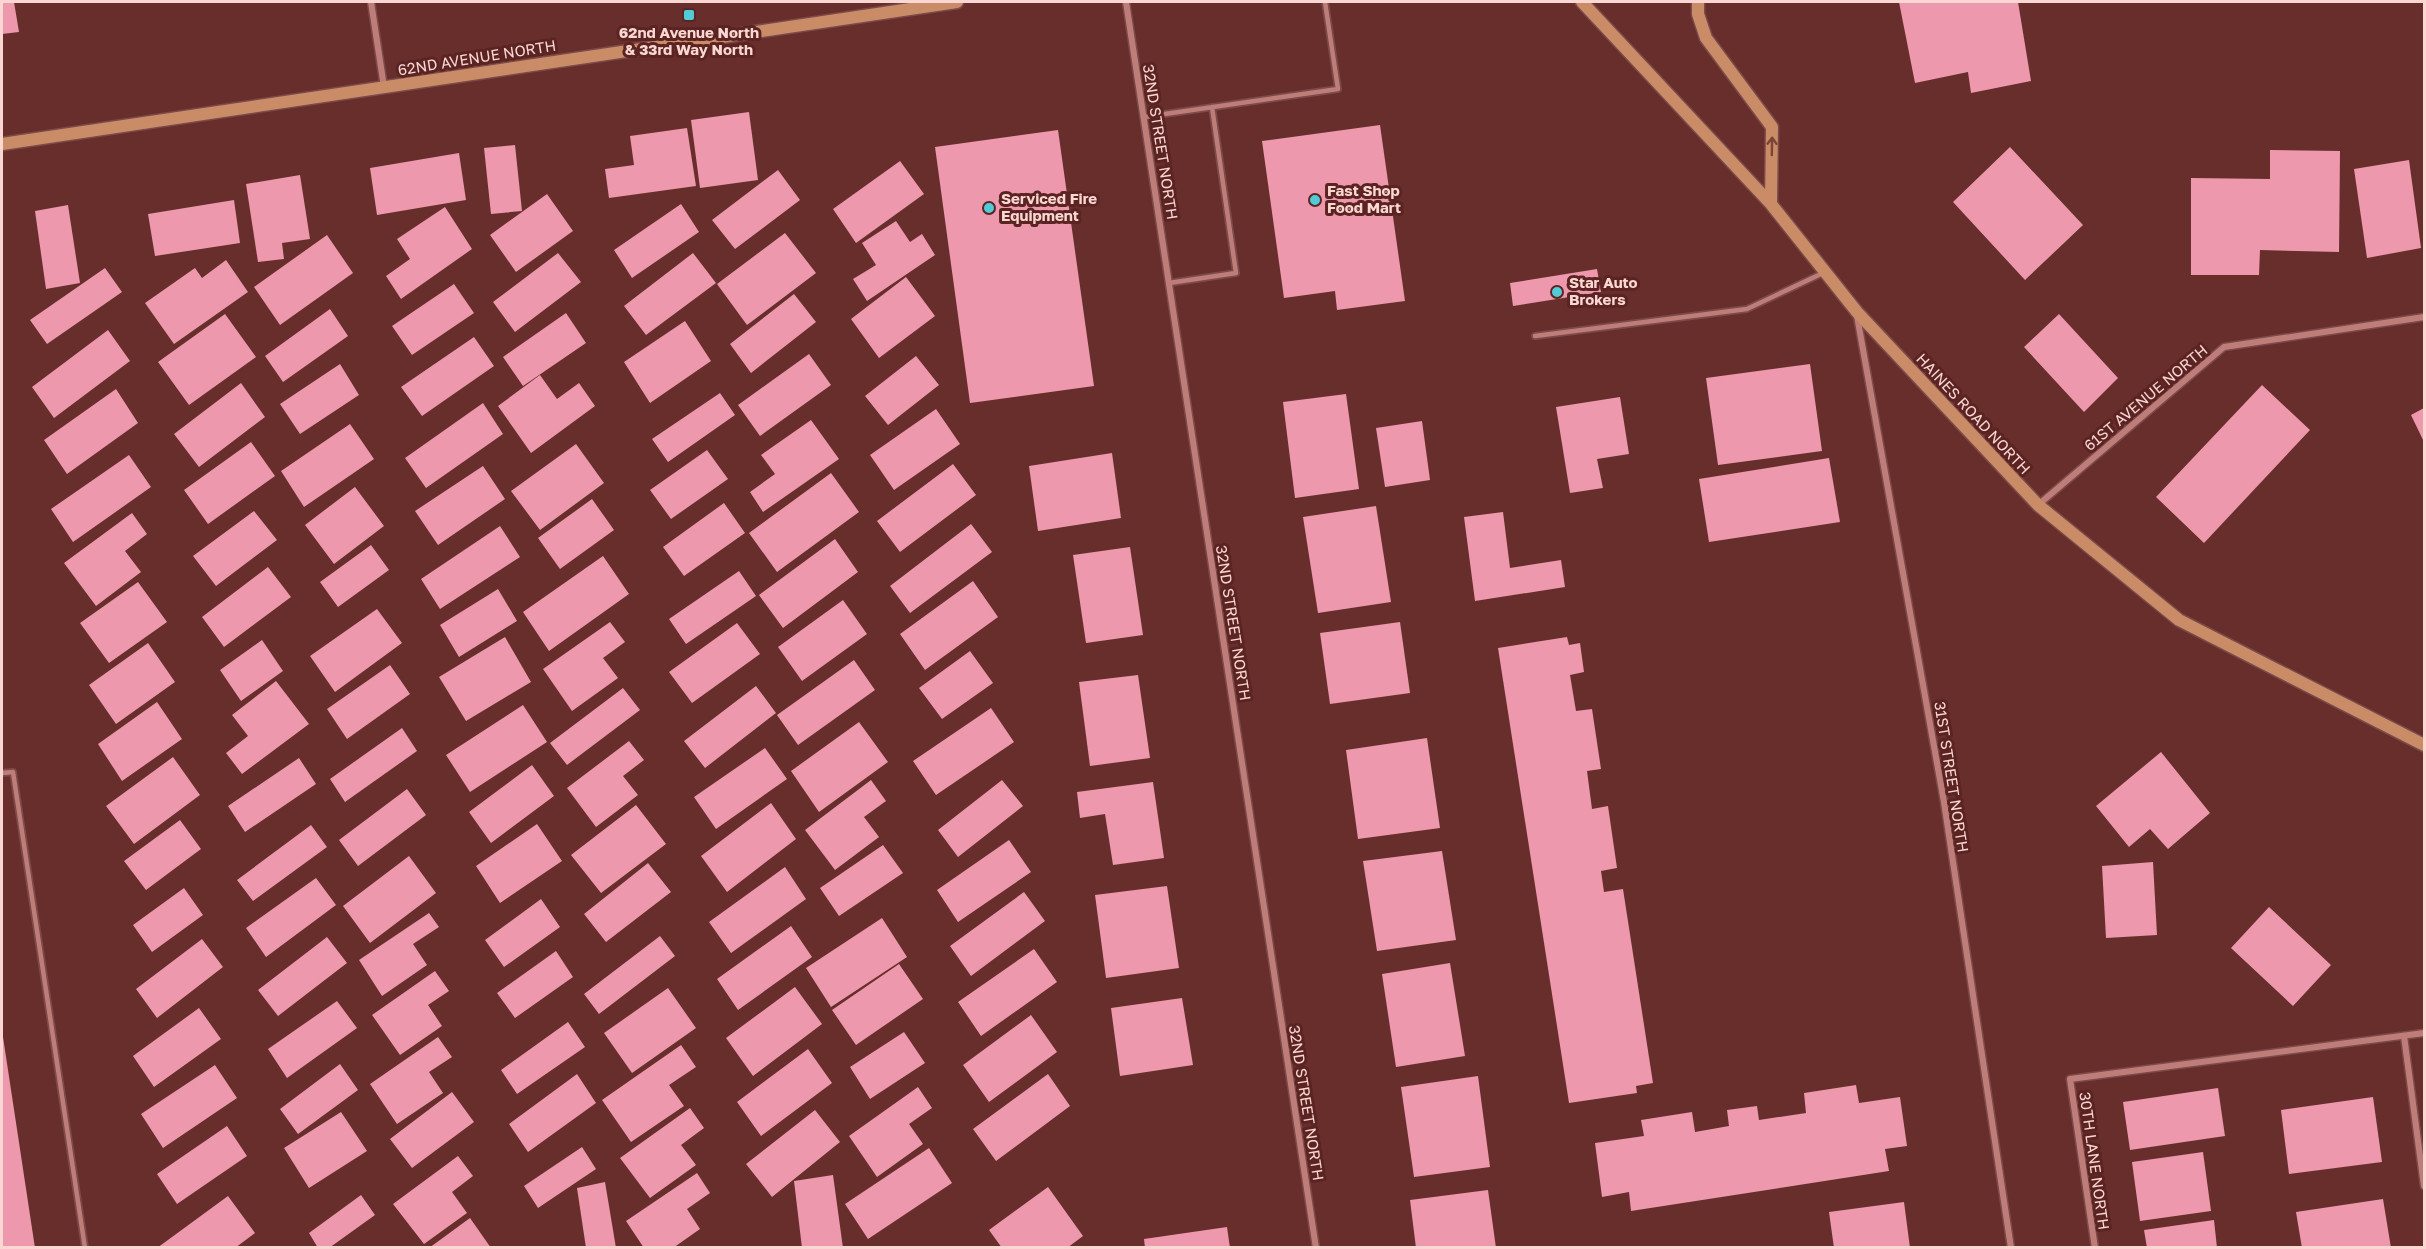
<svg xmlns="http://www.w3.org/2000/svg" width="2426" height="1249" viewBox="0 0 2426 1249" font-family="'Golos Text',sans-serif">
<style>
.building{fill:#ed98ac}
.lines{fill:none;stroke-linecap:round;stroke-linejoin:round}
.lane-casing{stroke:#7b4a49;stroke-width:8}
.street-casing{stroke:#7b4a49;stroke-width:9}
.secondary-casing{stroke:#7b4a49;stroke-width:15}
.lane{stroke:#be7d78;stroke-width:4.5}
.street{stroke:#be7d78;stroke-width:6}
.secondary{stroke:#c98c67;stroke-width:12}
.oneway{stroke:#7c4337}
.poi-dot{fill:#52cbd7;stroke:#5b2422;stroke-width:2}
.labels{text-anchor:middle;stroke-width:6;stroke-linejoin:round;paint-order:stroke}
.poi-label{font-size:15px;font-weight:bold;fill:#fbd7d3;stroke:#5b2422;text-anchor:start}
.street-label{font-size:15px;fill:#fbd7d3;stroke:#5b2422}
</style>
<rect width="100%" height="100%" fill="#672e2c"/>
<!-- building -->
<path class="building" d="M2 2H14L19 32 2 34Z
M1899 2H2018L2031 81 1971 93 1968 72 1915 83Z
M749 112 758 180 700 188 691 120Z
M1380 125 1405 301 1337 310 1335 291 1284 298 1262 141Z
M687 128 696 186 609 198 605 169 634 165 630 136Z
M1058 130 1094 386 970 403 935 147Z
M515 145 522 211 491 214 484 148Z
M2010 147 2083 225 2025 280 1953 202Z
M2270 150 2340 151 2339 252 2260 250 2259 275H2191V178L2270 179Z
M459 153 466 200 377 215 370 168Z
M2409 160 2421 248 2367 258 2354 169Z
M900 161 924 194 856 243 833 209Z
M778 170 800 200 735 249 712 220Z
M300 175 310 239 282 243 284 259 258 262 246 184Z
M547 194 573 231 516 272 490 235Z
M234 200 240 243 155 256 148 214Z
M681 204 699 232 632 278 614 250Z
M68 205 80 283 46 289 35 211Z
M445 207 472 249 401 299 386 276 410 259 397 239Z
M896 221 910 242 922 234 935 255 867 301 853 279 876 265 862 243Z
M785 233 816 273 747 325 717 284Z
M327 235 353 273 280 325 254 287Z
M558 253 581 282 515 332 493 302Z
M693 253 716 283 646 335 624 306Z
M226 260 248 292 174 344 145 303 195 268 202 278Z
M105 268 122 292 47 344 30 320Z
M1597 269 1601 292 1513 306 1510 283Z
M906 277 935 316 879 358 851 319Z
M454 284 474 313 412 355 392 326Z
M794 294 816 322 751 373 730 344Z
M330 309 348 336 283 382 265 356Z
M566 313 586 343 523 386 503 357Z
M225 314 256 357 189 405 158 362Z
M2059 314 2118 378 2084 412 2024 347Z
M685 321 711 361 650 403 624 362Z
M108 330 130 361 54 418 32 387Z
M474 337 494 366 422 416 401 387Z
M809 354 831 385 760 436 738 405Z
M916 356 939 385 888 425 865 396Z
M340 364 359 395 300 434 280 404Z
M1810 364 1822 451 1718 465 1706 378Z
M540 375 557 399 579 383 595 406 531 453 498 406Z
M241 383 265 417 199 467 174 434Z
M2262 385 2310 430 2204 543 2156 497Z
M116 389 138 423 67 474 44 440Z
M720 393 735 415 668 462 652 439Z
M1346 394 1359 489 1295 498 1283 402Z
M1620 397 1629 454 1597 459 1603 488 1570 493 1556 407Z
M483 403 503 434 426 488 405 458Z
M2424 408V442L2411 415Z
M936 409 960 444 894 490 870 455Z
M811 420 839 459 763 512 750 492 775 474 761 455Z
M1422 421 1430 480 1385 487 1376 428Z
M350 424 374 459 304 507 281 471Z
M251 442 275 476 208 524 184 490Z
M576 444 604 483 540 530 511 491Z
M707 450 728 479 671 519 650 490Z
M1112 453 1121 518 1038 531 1029 466Z
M129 455 151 487 73 542 51 509Z
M1829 458 1840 522 1709 542 1699 479Z
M953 464 976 495 900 552 877 521Z
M483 466 505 499 438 545 415 511Z
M831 473 859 512 777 572 749 533Z
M355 487 384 526 334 564 305 525Z
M592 499 614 530 560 569 538 538Z
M724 503 745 533 684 576 663 547Z
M1376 506 1391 602 1318 613 1303 517Z
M254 511 277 540 216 586 193 556Z
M1503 512 1510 568 1561 560 1565 587 1475 601 1464 517Z
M132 513 147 534 125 551 141 572 96 606 64 563Z
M971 524 992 552 910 613 890 586Z
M500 526 520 557 440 609 421 579Z
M835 539 858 572 783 628 759 595Z
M371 545 389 570 338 607 320 582Z
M1130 547 1143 635 1086 643 1073 555Z
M603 556 629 594 549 651 523 612Z
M268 567 291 597 224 647 202 617Z
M739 571 756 596 686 644 669 619Z
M973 581 998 617 925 670 900 634Z
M138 582 167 622 109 663 80 623Z
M498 589 517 621 459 657 440 625Z
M843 600 867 634 802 681 778 647Z
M377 609 402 643 335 692 310 656Z
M610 622 625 642 603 658 618 678 572 711 543 669Z
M1400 622 1410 693 1330 704 1320 633Z
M737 623 760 654 692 703 669 672Z
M505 637 531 682 466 721 439 677Z
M1567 637 1569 645 1580 643 1584 672 1570 675 1576 711 1592 709 1601 769 1587 771 1592 809 1608 806 1617 868 1601 871 1604 892 1623 889 1653 1083 1636 1086 1637 1093 1569 1103 1498 648Z
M262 640 283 671 241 701 220 670Z
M148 643 175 682 116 724 89 685Z
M970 651 993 683 942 719 919 688Z
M854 660 875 690 798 745 777 715Z
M390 665 410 694 347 739 327 709Z
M1138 675 1150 758 1090 766 1079 682Z
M276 681 309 724 242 774 226 753 248 736 232 715Z
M756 686 776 713 705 768 684 741Z
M623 688 640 710 567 765 550 743Z
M157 702 182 739 122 781 98 744Z
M523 705 547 742 470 792 446 755Z
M991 708 1014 742 936 795 913 761Z
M859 722 888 762 819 812 791 771Z
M402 728 417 751 345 802 330 779Z
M1427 738 1440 828 1358 839 1346 750Z
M629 741 644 760 623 776 638 795 596 827 567 788Z
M765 748 787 779 716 829 694 797Z
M2161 752 2210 813 2168 849 2150 829 2129 847 2096 806Z
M173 757 200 795 134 844 106 806Z
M299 758 316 784 245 832 228 806Z
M532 765 554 796 491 843 469 812Z
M871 780 886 801 864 817 879 837 835 870 805 830Z
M1002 780 1023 806 958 857 938 830Z
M1153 782 1164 858 1113 865 1105 814 1080 818 1077 792Z
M407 789 426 815 358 866 339 840Z
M771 803 796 839 727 892 701 856Z
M636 805 666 844 601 893 571 855Z
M180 820 201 849 146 890 124 861Z
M537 824 562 861 500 903 476 866Z
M311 825 327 847 253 901 237 880Z
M1009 840 1031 872 958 922 937 890Z
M883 845 903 873 839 916 820 888Z
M1442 851 1456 940 1377 951 1363 861Z
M409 856 436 893 370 943 343 906Z
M2153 862 2157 935 2106 938 2102 866Z
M648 863 671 892 606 942 584 914Z
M785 867 806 899 731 953 709 922Z
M316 878 336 905 266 957 246 928Z
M1167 886 1179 968 1106 978 1095 895Z
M184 888 203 915 152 952 133 925Z
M1024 892 1045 921 971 976 950 946Z
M541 899 560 927 504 967 485 940Z
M2269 907 2331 965 2293 1006 2231 948Z
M429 913 439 927 413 944 427 965 382 996 359 960Z
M882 918 907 957 831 1007 806 968Z
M791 926 812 957 738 1010 717 979Z
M660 936 675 956 599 1014 584 994Z
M327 937 347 963 278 1016 258 990Z
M202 939 223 967 157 1018 136 989Z
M1034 949 1057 982 981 1036 958 1002Z
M556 951 573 977 515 1018 497 993Z
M1450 963 1465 1056 1396 1067 1382 974Z
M899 964 923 999 856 1045 832 1010Z
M435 971 449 991 428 1005 442 1026 400 1055 372 1015Z
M795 987 822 1024 753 1076 726 1038Z
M668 988 696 1028 632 1073 604 1033Z
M1182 998 1193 1065 1120 1076 1111 1008Z
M337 1001 357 1028 287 1078 268 1049Z
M199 1008 221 1039 154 1087 133 1056Z
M1031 1015 1057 1052 989 1102 963 1065Z
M568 1022 585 1047 517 1094 501 1070Z
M904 1032 925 1063 870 1099 850 1067Z
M2 1037H3L35 1248H2Z
M438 1037 452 1057 429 1072 443 1093 397 1124 370 1084Z
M681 1045 696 1067 669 1085 684 1106 631 1142 602 1100Z
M808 1049 832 1083 761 1136 737 1102Z
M340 1064 358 1090 298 1134 280 1109Z
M215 1065 237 1098 163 1148 141 1114Z
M577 1074 596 1103 528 1152 509 1124Z
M1048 1074 1070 1106 996 1161 973 1129Z
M1478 1076 1490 1167 1414 1177 1401 1087Z
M1856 1085 1859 1103 1900 1097 1907 1146 1885 1149 1889 1171 1631 1211 1629 1192 1602 1197 1595 1143 1644 1136 1641 1120 1692 1112 1695 1132 1729 1126 1727 1110 1757 1106 1759 1120 1806 1113 1804 1093Z
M918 1087 932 1108 909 1124 923 1144 877 1177 849 1136Z
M2218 1088 2225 1136 2130 1150 2123 1102Z
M452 1092 474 1122 412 1168 390 1139Z
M2373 1097 2382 1162 2289 1174 2281 1110Z
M690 1108 704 1128 681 1145 696 1165 650 1198 620 1158Z
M815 1110 840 1142 772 1197 746 1164Z
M341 1112 367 1151 309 1188 284 1148Z
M227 1126 247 1156 177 1204 157 1174Z
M582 1147 596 1169 538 1208 524 1186Z
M929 1148 952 1183 868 1239 845 1204Z
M2203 1152 2211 1211 2140 1221 2132 1162Z
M458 1156 473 1176 452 1192 467 1213 424 1244 393 1204Z
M697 1173 710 1193 687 1209 700 1229 673 1248H644L626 1221Z
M833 1175 843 1248H802L794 1181Z
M605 1182 616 1248H586L577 1188Z
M1048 1187 1083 1236 1067 1248H1002L989 1230Z
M1488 1190 1496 1248H1416L1410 1200Z
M361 1195 375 1215 329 1248H318L309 1233Z
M228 1196 255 1233 235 1248H157Z
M2383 1199 2391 1248H2302L2296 1212Z
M1904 1202 1910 1248H1834L1829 1212Z
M470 1218 491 1248H429Z
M2214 1220 2217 1248H2147L2144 1230Z
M1227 1227 1230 1248H1145L1144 1239Z"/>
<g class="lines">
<defs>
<path id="lane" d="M1144 117 1338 89 1325 2
M1169 283 1236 273 1212 107
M1535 336 1747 309 1823 273
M2 773 13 772 85 1248"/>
<path id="street" d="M371 2 384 87
M1126 2 1316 1248
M1857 316 1944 802 2011 1248
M2038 505 2224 347 2424 317
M2404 1036 2424 1186
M2095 1248 2070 1079 2424 1033"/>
<path id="secondary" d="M1582 2 1771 204 1857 312 2038 505 2179 620 2424 745
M1698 2V14L1706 38 1772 127 1771 204
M2 144 957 2"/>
</defs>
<!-- lane casing -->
<use href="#lane" class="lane-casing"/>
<!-- street casing -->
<use href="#street" class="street-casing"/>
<!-- secondary casing -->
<use href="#secondary" class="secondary-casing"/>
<!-- lane -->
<use href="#lane" class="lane"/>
<!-- street -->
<use href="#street" class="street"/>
<!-- secondary -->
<use href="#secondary" class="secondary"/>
</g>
<!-- one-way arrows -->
<defs><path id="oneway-shaft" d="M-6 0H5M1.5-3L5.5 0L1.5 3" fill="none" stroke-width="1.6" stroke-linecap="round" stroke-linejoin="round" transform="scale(1.5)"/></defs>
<use class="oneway" href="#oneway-shaft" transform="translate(1772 146) rotate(-89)"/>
<!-- markers -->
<g class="poi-dot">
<rect x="683" y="9" width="12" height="12" rx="3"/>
<circle cx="1315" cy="200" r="6"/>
<circle cx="989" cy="208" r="6"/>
<circle cx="1557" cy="292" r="6"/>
</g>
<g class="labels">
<!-- poi labels -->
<g class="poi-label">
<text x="689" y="38" text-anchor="middle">62nd Avenue North<tspan x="689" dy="17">&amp; 33rd Way North</tspan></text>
<text x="1327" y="196">Fast Shop<tspan x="1327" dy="17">Food Mart</tspan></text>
<text x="1001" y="204">Serviced Fire<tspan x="1001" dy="17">Equipment</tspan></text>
<text x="1569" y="288">Star Auto<tspan x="1569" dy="17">Brokers</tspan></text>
</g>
<!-- street labels -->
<g class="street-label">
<text transform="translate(477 58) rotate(-9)" y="5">62ND AVENUE NORTH</text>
<text transform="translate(1160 142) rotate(81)" y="5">32ND STREET NORTH</text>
<text transform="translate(2146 398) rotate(-40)" y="5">61ST AVENUE NORTH</text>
<text transform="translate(1973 414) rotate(47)" y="5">HAINES ROAD NORTH</text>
<text transform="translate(1233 623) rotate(81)" y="5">32ND STREET NORTH</text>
<text transform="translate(1951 777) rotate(81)" y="5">31ST STREET NORTH</text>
<text transform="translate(1306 1103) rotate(81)" y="5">32ND STREET NORTH</text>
<text transform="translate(2094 1161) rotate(82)" y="5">30TH LANE NORTH</text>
</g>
</g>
<!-- border -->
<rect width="2426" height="1249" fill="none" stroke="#fbd7d3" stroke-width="6"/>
</svg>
